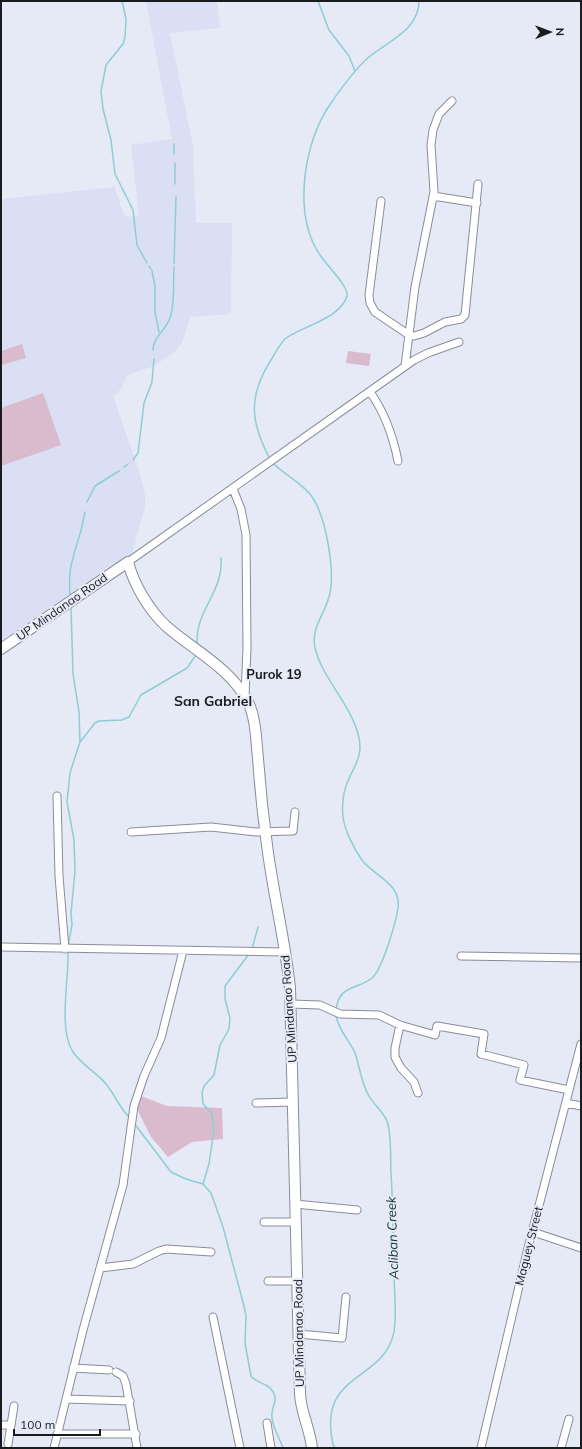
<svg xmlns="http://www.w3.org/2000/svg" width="582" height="1449" viewBox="0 0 582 1449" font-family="Mulish,sans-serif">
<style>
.built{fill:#dadff3}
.pitch{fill:#dabbce}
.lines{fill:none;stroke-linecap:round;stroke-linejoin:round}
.stream{stroke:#8dcdd5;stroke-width:1.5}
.street-casing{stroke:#8a8d99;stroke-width:9}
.secondary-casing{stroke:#8a8d99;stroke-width:12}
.street{stroke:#fff;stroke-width:7}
.secondary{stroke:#fff;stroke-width:10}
.labels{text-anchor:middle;stroke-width:4;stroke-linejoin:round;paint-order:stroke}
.street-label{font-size:12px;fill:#191b1f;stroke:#e6e9f6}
.neighbourhood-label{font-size:13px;font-weight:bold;fill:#191b1f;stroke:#e6e9f6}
.water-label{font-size:13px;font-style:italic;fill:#0f3034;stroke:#e6e9f6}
.quarter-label{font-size:14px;font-weight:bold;fill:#191b1f;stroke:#e6e9f6}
</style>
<rect width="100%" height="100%" fill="#e6e9f6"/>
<!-- built -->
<path class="built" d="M146 1H217L220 28 170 33 193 146 196 223H232L231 314 190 317 182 343 174 352 154 366 127 375 121 389 113 396 139 471 145 494V507L132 554 1 645V199L114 187 125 217 139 216 131 145 172 139Z"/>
<!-- pitch -->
<path class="pitch" d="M22 344 26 358 1 365V351Z
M348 351 371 354 369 366 346 363Z
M43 393 61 445 1 466V408Z
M141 1096 167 1106 222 1108 223 1139 192 1142 168 1157 151 1137 137 1109Z"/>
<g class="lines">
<!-- stream -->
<path class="stream" d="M122 1 126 19 125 37 123 44 106 65 101 91 103 109 111 140 115 174 133 210 137 245 147 263
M318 1 329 30 349 56 355 71
M174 144V154
M175 163V184
M174 264 176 197
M149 266 151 269
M152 271 155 286V312L159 332
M153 350C153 337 166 330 170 318 175 305 173 282 174 267
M270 459C250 422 248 396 271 360 275 354 280 343 286 338 303 326 341 318 347 296 349 286 324 263 318 252 293 211 304 141 331 103 342 87 354 70 369 57 388 41 419 30 419 1
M133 460 138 453 144 403 152 382 154 359
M274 464C285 475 300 482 310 494 326 514 337 576 328 600 323 616 311 629 315 648 323 682 360 713 360 748 360 762 350 773 346 786 343 795 342 807 343 817 345 831 354 849 362 860 375 877 401 883 398 908 396 922 382 970 372 978 357 990 340 984 336 1009
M124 467 128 464
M87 502 95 486 119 471
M70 595C68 569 72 561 79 537 82 529 83 520 85 512
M197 644C195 610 224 592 221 558
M80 742 95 723 99 721 122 720 129 717 141 695 187 668 196 655
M68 946 72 925 71 913 75 871 74 840 67 802 70 773 80 742 79 712 73 674 71 607
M252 949 258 927
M68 952C69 981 58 1029 73 1052 82 1065 97 1073 106 1084 116 1096 118 1106 129 1117
M134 1123 171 1172 186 1179 203 1184 211 1193 223 1227 244 1306 246 1316 245 1343 251 1376C256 1383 266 1383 271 1389 279 1398 273 1404 272 1413 270 1423 280 1439 283 1448
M203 1184 209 1164 214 1129 212 1113 203 1104 202 1093 204 1086 214 1075 220 1045 229 1029 230 1018 225 999V986L249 954
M334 1448C313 1367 392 1385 395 1323 396 1306 394 1288 394 1271 393 1238 393 1205 391 1172 390 1156 392 1136 387 1121 383 1111 374 1105 369 1096 361 1083 360 1067 355 1053 349 1040 339 1031 336 1016"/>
<defs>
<path id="street" d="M433 196 477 203
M381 201 369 295 370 303 375 312 409 335 414 336 424 333 445 322 461 319 465 315 478 184
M405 366 415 287 434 192 431 145 433 130 439 114 452 101
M370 392C385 413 393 436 398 461
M233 489 241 509 246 535 247 648 245 696
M128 562 414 360 428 353 459 342
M57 796 59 876 65 949
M131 832 211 827 256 832 293 831 295 812
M1 947 285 952
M461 956 581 958
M291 1004 320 1005 340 1014 379 1015 400 1025 435 1035 437 1026 484 1034 481 1054 524 1065 520 1080 569 1090
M400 1025 395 1048V1057L401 1068 414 1082 418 1093
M256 1103 293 1102
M566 1103 581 1106
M295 1204 357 1210
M264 1222H296
M533 1232 581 1248
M100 1268 133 1264 159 1251 166 1249 211 1252
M268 1281H297
M213 1317 240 1448
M299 1334 342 1338 346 1297
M73 1368 109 1370
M116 1372 123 1376 126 1384 137 1448
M66 1399 130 1401
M267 1423 271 1448
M1 1425H11
M57 1434H136
M8 1444 14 1406
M54 1448 83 1330 123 1185 134 1106 144 1076 161 1038 183 951
M481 1448 528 1248 581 1044
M561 1448 569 1419"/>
<path id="secondary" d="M1 649 128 562C134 585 149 610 166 626 193 650 231 668 248 702 256 718 256 740 258 758 260 787 263 816 267 845 273 893 285 940 290 988L300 1394C301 1413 310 1429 312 1448"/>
</defs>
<!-- street casing -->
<use href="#street" class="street-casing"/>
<!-- secondary casing -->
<use href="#secondary" class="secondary-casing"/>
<!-- street -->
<use href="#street" class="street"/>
<!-- secondary -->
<use href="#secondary" class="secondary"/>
</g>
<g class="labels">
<!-- street labels -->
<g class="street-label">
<text transform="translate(62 607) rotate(-35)" y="4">UP Mindanao Road</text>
<text transform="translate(289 1009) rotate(-94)" y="4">UP Mindanao Road</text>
<text transform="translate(529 1246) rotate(-76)" y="4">Maguey Street</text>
<text transform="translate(299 1333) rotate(-91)" y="4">UP Mindanao Road</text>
</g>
<!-- neighbourhood labels -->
<g class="neighbourhood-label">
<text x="274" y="679">Purok 19</text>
</g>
<!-- water labels -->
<g class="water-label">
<text transform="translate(392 1238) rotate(-92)" y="5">Acliban Creek</text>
</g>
<!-- quarter labels -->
<g class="quarter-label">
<text x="213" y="706">San Gabriel</text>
</g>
</g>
<!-- border -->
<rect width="582" height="1449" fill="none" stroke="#191b1f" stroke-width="4"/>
<!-- north arrow -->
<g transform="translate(550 32) rotate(89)" stroke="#e6e9f6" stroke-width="3" paint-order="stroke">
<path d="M0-3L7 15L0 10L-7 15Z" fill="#191b1f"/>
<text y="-6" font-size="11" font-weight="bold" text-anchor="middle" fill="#191b1f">N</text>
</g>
<!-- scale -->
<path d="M14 1429v6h86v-6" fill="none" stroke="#191b1f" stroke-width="2"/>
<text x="20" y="1429" font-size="12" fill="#191b1f" stroke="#e6e9f6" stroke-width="3" paint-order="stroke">100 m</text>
</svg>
